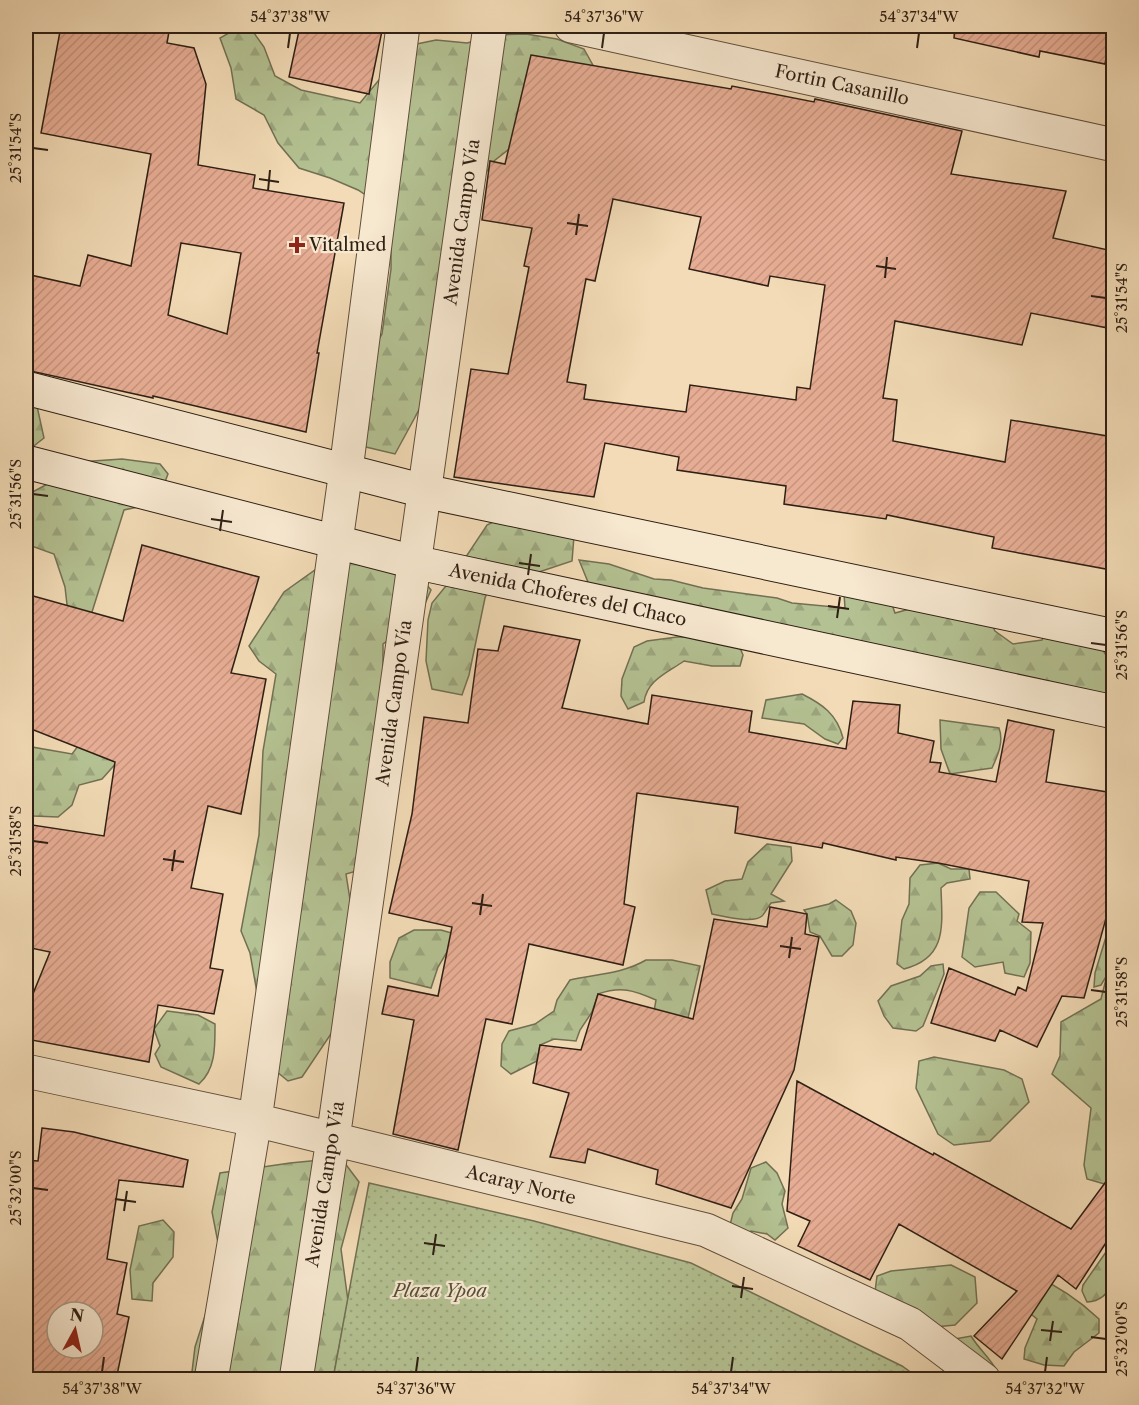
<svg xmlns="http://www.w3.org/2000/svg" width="1139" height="1405" viewBox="0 0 1139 1405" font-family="'Libre Caslon Text',serif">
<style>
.forest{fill:url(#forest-firs);stroke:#727053;stroke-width:1.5}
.park{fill:url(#park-dots);stroke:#727053;stroke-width:1.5}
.building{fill:url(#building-hatch);stroke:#2f1f14;stroke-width:1.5;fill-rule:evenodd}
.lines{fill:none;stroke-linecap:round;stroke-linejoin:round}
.street-casing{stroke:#604e3c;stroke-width:35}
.secondary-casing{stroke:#2f1f14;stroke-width:35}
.street{stroke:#f7e8d0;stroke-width:33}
.secondary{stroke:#f7e8d0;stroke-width:33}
.ticks{fill:none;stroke:#2f1f14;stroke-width:2}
.poi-dot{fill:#8f2418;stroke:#f7e8d0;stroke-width:2}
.labels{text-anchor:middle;stroke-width:4.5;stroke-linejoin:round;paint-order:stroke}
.street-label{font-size:18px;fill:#2f1f14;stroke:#f7e8d0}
.poi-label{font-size:18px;fill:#2f1f14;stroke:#f7e8d0;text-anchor:start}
.park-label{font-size:18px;font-style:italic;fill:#57503a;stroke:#f7e8d0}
.neatline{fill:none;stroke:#2f1f14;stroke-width:2}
.ticks-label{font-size:15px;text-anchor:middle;fill:#2f1f14}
</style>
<defs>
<pattern id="forest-firs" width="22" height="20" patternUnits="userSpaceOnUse" patternTransform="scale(1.5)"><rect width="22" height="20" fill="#b4c192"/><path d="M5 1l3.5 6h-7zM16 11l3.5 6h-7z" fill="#9ba57d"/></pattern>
<pattern id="park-dots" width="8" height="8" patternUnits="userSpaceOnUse" patternTransform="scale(1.5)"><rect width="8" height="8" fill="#b4c192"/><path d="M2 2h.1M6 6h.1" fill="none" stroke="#9ba57d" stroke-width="1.8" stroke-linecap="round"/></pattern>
<pattern id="building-hatch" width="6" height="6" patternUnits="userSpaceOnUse" patternTransform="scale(1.5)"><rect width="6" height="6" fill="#e7ad94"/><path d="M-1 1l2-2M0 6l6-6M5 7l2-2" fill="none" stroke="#c6947f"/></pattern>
</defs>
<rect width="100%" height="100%" fill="#f2dbb6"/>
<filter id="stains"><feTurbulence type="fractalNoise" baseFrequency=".00333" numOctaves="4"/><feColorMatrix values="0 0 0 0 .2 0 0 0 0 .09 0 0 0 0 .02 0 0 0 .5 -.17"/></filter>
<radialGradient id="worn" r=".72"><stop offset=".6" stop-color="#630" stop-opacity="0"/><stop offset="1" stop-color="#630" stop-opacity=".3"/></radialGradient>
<!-- forest -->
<path class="forest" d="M241 26H249L264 47 275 76 301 90 360 103 407 46 436 40 467 43 497 35 526 34 557 39 584 49 600 78 554 129 508 150 494 161 476 187 426 397 395 454 366 447 348 422 366 361 382 334 391 269V239L385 208 358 190 330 178 299 168 278 143 264 115 236 99 231 68 220 38Z
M26 393 35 397 44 438 26 452Z
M122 459 160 464 168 474 157 503 124 510 92 612 70 631 65 587 54 554 26 544V492L29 494 53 481 78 462Z
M501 518 574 536 572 561 536 573 497 568 485 598 469 675 462 695 432 689 426 661 428 620 432 603 450 581 487 525Z
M368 550 413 569 431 590 418 620 383 644V719L360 870 346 874 351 906 347 1010 302 1077 288 1081 270 1066 250 953 241 931 259 835 263 751 276 674 259 661 249 646 284 592 315 570Z
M579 560 609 564 654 579 671 580 703 588 777 598 792 603 845 608 843 579 883 578 895 613 953 597 981 602 995 631 1013 644 1042 640 1051 616 1083 619 1113 666V697L590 587Z
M677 637H718L737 641 743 655 740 666H712L684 661C667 673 647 680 644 702L628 709 621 696 622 679 634 647 647 641Z
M802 694C822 704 837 714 843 738L838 744 825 739 804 724 762 718 766 700Z
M940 720 999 728C1004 741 998 755 992 768L950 774 941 749Z
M88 733 119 760 102 779 79 785 72 805 58 817 34 816 26 811V746L72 754Z
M767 844 791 847 792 861 771 894 784 901 771 903C768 907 765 913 762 916 753 924 723 916 712 914L706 890 725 881 742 879 748 862Z
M938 863 951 869H969L970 879 947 883 941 888C942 924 948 958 904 969L897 964 902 920 909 904 910 878 920 865Z
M980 892H996L1019 914 1017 921 1031 932 1030 963 1024 977 1005 973 1003 962 975 967 962 957 969 908Z
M836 900 851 911 856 923 853 945 842 956H832L820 936 810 932 807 914 804 910 829 904Z
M1113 914 1114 1156 1108 1185 1087 1179 1084 1165 1091 1108 1052 1074 1060 1056 1061 1022 1101 999 1107 975 1101 985 1094 987 1095 973Z
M414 930H441L455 934 453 942 438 967 431 988 390 978V962L399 938Z
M646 960H672L700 966 688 1018 653 1017 656 1000C633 990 621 986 598 994L592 1012 580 1030 576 1041 554 1039 540 1045 537 1061 511 1074 501 1066 502 1044 509 1031 535 1024 554 1011 557 1000 570 980C596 974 622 974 646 960Z
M943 964 944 974 923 1026 916 1031 893 1028 884 1016 878 1001 891 986 920 976 931 966Z
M167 1011 198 1015 215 1024C215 1046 216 1069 199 1084L161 1067 155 1054 160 1046 154 1029Z
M934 1057 1004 1070 1022 1079 1029 1102 990 1141 954 1145 938 1134 916 1088 919 1061Z
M341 1158 359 1182 341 1249 348 1301 333 1379 191 1380 195 1347 222 1263 212 1212 220 1173 290 1163Z
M766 1162 777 1173 785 1191 782 1204 788 1228 775 1240 767 1234 751 1231 738 1239 729 1229 733 1213 742 1199 751 1168Z
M163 1220 174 1232 173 1257 153 1283 152 1301 132 1299 130 1270 139 1226Z
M1113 1242C1114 1266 1118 1300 1087 1302L1082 1291 1083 1285Z
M951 1265 975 1277 977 1303 955 1325 935 1327 875 1292 877 1276 891 1271Z
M1033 1275C1058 1286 1079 1300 1099 1319V1333L1074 1352 1064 1366 1044 1365 1024 1359 1025 1348 1037 1319 1016 1302V1288Z
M971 1336C979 1349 990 1358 997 1371L992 1379H950L944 1374 939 1353 955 1339Z"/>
<!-- park -->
<path class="park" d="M369 1183 534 1221 691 1263 902 1366 920 1379H333Z"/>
<!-- building -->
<path class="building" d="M61 26H170L167 43 194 48 206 84 198 165 255 175 253 188 344 203 317 353H319L306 432 153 396V398L26 370V274L80 286 88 255 131 266 151 154 41 133ZM181 243 241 253 227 334 168 315Z
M300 26H383L369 94 289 77Z
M955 26H1112L1105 64 1040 51 1039 57 954 38Z
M531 55 731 89 732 86 814 102 815 99 962 131 951 174 1066 191 1053 238 1113 251V329L1031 313 1022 345 895 321 883 398 897 400 893 441 1005 462 1011 420 1113 437V521L1106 569 992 548 994 537 887 515 886 519 784 504 786 486 677 470 679 457 605 443 594 497 454 477 471 369 508 374 529 267 524 266 532 228 482 220 490 161 505 164ZM613 199 701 217 689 269 768 286 770 276 825 285 810 389 797 387 796 400 690 385 686 412 584 399 586 385 567 382 586 279 595 281Z
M142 545 259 577 231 673 266 679 241 814 208 806 191 888 223 894 210 968 223 970 214 1014 158 1005 149 1062 26 1039V1011L50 952 26 947V824L104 836 115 762 26 727V594L123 621Z
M504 626 580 640 562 708 648 724 652 695 752 711 749 732 846 749 853 701 900 705 898 733 934 741 930 762 941 763 939 772 996 782 1008 720 1054 730 1046 782 1113 793V893L1084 998 1062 996 1037 1047 1000 1030 995 1041 931 1023 949 968 1015 995 1018 987 1026 991 1043 923 1022 922 1029 881 938 863 896 857V860L823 843 822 848 735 833 738 807 637 793 624 904 635 907 623 965 529 944 512 1024 486 1019 458 1150 393 1134 414 1020 382 1014 388 986 438 996 452 927 389 913 412 814 424 717 468 723 478 649 498 651Z
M770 907 807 914 805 934 819 937 794 1070 731 1208 656 1184 658 1170 588 1149 585 1163 550 1157 569 1093 533 1083 540 1045 581 1050 598 994 693 1019 714 919 767 927Z
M797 1081 933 1155 934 1153 1071 1229 1113 1172V1232L1076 1289 1058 1275 1002 1359 974 1336 1017 1291 899 1224 870 1280 798 1246 810 1221 787 1211Z
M42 1128 74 1132 188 1160 183 1187 119 1180 107 1259 127 1263 117 1314 129 1317 116 1380H29L32 1361 26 1360V1160L38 1161ZM57 1312H93V1348H57Z"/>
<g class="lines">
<defs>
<path id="street" d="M571 26 1114 145
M26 1071 255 1120 706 1230 910 1324 984 1380
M211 1380 255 1120 346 470 403 26
M296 1380 333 1139 490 26"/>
<path id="secondary" d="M26 388 424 491 1114 636
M26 462 414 562 1114 712"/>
</defs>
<!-- street casing -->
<use href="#street" class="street-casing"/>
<!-- secondary casing -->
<use href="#secondary" class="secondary-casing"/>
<!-- street -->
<use href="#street" class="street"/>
<!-- secondary -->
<use href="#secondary" class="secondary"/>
</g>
<!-- ticks -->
<path class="ticks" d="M288 48 290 33M602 48 604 33M917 48 919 33M33 148 48 150M259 179 279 182M268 191 270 170M567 223 588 226M576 235 579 214M876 266 896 269M885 278 887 257M1091 296 1106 298M33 494 48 496M211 519 232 522M220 531 223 510M519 563 540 566M528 575 531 554M828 606 849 609M837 618 840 597M1091 643 1106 645M33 841 48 843M163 859 184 862M172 871 175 850M472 903 492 906M480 915 483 894M780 946 801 949M789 958 792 937M1091 990 1106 992M33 1188 48 1190M115 1199 136 1202M124 1211 127 1191M424 1243 445 1246M433 1255 436 1234M732 1286 753 1289M741 1298 744 1277M1041 1330 1062 1332M1091 1337 1106 1339M1050 1341 1053 1321M102 1372 104 1357M416 1372 418 1357M731 1372 733 1357M1045 1372 1047 1357"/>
<!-- markers -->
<path class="poi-dot" d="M294 236h6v6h6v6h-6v6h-6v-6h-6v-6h6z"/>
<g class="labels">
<!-- street labels -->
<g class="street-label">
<text transform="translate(842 85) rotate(12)" y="6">Fortin Casanillo</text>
<text transform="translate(462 222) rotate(-82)" y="6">Avenida Campo Vía</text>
<text transform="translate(568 595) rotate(12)" y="6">Avenida Choferes del Chaco</text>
<text transform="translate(394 703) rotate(-82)" y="6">Avenida Campo Vía</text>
<text transform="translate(325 1184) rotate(-81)" y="6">Avenida Campo Vía</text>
<text transform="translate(521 1185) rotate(14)" y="6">Acaray Norte</text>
</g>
<!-- poi labels -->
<g class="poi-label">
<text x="309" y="251">Vitalmed</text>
</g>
<!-- park labels -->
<g class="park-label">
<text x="440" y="1297">Plaza Ypoa</text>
</g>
</g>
<!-- margin -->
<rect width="1139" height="1405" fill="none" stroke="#f2dbb6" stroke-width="66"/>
<!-- north arrow -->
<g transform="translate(75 1330) rotate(8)"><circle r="28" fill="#f7e8d0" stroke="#a79885" stroke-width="1.5"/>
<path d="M0-4.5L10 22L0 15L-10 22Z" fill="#8f2418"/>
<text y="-9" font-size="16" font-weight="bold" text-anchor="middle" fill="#2f1f14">N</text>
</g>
<rect x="33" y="33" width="1073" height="1339" class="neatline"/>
<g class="ticks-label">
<text x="290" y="22">54°37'38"W</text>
<text x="604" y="22">54°37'36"W</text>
<text x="919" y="22">54°37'34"W</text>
<text transform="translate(16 148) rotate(-90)" y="5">25°31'54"S</text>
<text transform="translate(1122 298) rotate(-90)" y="5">25°31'54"S</text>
<text transform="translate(16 494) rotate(-90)" y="5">25°31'56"S</text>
<text transform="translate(1122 645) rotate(-90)" y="5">25°31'56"S</text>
<text transform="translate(16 841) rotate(-90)" y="5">25°31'58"S</text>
<text transform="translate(1122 992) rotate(-90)" y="5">25°31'58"S</text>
<text transform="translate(16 1188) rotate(-90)" y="5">25°32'00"S</text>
<text transform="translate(1122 1339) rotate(-90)" y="5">25°32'00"S</text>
<text x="102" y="1394">54°37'38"W</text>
<text x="416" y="1394">54°37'36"W</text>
<text x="731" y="1394">54°37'34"W</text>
<text x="1045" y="1394">54°37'32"W</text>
</g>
<rect width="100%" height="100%" filter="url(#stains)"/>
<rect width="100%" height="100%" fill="url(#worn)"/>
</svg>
